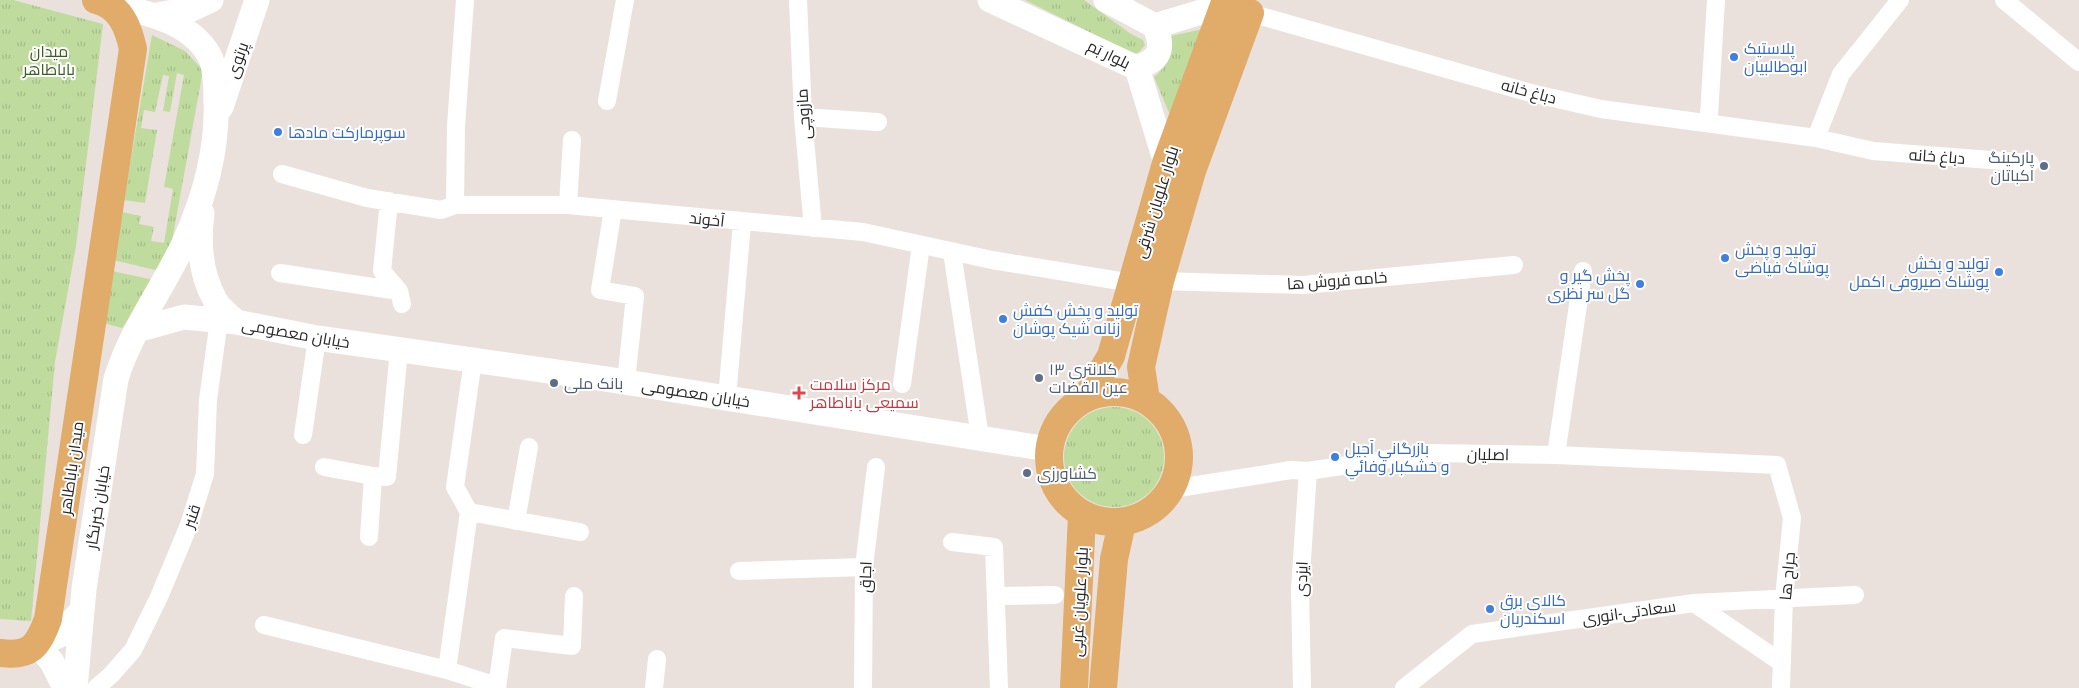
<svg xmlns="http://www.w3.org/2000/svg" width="2079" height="688" viewBox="0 0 2079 688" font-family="'Roboto Condensed',Cairo,sans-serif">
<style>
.grass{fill:url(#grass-tufts)}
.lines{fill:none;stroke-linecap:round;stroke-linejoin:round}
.street{stroke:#fff;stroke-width:18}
.secondary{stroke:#fff;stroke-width:25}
.primary{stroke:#e1ac6a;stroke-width:28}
.shop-dot{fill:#3f7fe0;stroke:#fff;stroke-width:2}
.service-dot{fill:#5c6f8a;stroke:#fff;stroke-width:2}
.health-dot{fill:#e0444e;stroke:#fff;stroke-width:2}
.labels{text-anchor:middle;stroke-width:4;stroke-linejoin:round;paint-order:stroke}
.shop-label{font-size:16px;fill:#366cbe;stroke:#fff;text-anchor:start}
.park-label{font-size:16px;fill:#3b5e21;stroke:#fff}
.street-label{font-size:16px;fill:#292929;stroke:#fff}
.service-label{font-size:16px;fill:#4e5e75;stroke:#fff;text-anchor:start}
.health-label{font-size:16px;fill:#be3a42;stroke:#fff;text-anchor:start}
</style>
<defs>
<pattern id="grass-tufts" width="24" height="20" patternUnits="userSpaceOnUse" patternTransform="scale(1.25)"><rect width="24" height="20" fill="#c0db9e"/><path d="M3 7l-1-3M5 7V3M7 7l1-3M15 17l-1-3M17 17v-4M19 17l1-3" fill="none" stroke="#a5bc88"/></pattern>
</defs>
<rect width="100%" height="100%" fill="#eae1dc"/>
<!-- grass -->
<path class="grass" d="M0 0H13L103 24 76 246 55 362 31 621 0 619Z
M1025 0H1084L1131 34 1143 40 1145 45 1139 52 1134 54Z
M1203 29 1170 115 1154 77C1168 65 1174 55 1171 36Z
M152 35 185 51 203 70 168 263 122 328 103 323 112 271 154 280 160 271 113 260 122 212 141 216 139 224 154 227 151 241 164 243 173 189 164 187 184 75 177 73 170 112 163 111 169 76 163 75 155 112 144 110 141 128 157 130 145 203 124 200Z
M1064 457a50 50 0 1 1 100 0a50 50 0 1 1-100 0Z"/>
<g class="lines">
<!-- street -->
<path class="street" d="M798 0 803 117 813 228
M2004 0 2079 62
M1250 13 1531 93 1601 109 1816 138 1841 74 1900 0
M607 101 625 0
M803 117 878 122
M1706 123 1709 115 1716 0
M1816 138 1873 151 2030 163
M282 174 367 198 441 210 455 205H568L863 232 992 260 1132 283
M389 201 382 271 399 291 402 304
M455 205 456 126 465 0
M568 205 572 140
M613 209 600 290 635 296 626 382
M952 252 980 437
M280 273 399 291
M1160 281 1303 285 1514 265
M902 384 921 245
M727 398 742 223
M303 435 317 338
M1556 455 1583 271
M324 467 373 476
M1172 489 1291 470 1308 471 1430 453 1556 455 1777 465 1792 518 1784 598 1781 688
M469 512 455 487 473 360
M469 512 580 532
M516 521 529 447
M369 537 373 476 387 477 399 349
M952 542 994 547 999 688
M739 571 864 567
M996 596 1055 595
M1694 603 1782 663
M264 625 447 670 497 686
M447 670 469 512
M96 688 111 675 133 650 159 597 189 525 205 474 208 400 219 320
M497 688 504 638 572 646 574 596
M654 688 657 659
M863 688 864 567 876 467
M1302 688 1300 589 1308 471
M1404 688 1472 634 1694 603 1855 595"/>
<!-- secondary -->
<path class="secondary" d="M990 0 1137 68 1166 163
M1106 0 1155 26 1224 5
M156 15 192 9 211 0
M1137 68C1161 58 1164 50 1155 26
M221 107 257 0
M202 213C198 243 200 273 215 300 219 308 229 315 236 322
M137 330 184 317 236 322 317 338 606 379 1048 449
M65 688 52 662 37 644 60 635 82 610
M75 688 84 589 116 379C131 330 162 290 184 243 204 199 218 150 216 100 216 87 216 67 209 55 189 20 142 12 107 3"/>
<!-- primary -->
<path class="primary" d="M1049 457a65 65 0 1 1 130 0a65 65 0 1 1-130 0Z
M1086 398 1111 356 1166 163 1224 5 1250 13 1192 171 1160 281 1141 367 1146 400
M0 653C31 657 38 646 48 619L133 49C128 26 120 6 96 0
M1074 688 1082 515
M1103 688 1114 559 1122 523"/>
</g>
<!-- markers -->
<g class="shop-dot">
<circle cx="1734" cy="57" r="5"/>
<circle cx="278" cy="132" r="5"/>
<circle cx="1725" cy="258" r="5"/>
<circle cx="1999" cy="272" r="5"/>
<circle cx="1640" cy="284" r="5"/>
<circle cx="1003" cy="319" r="5"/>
<circle cx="1335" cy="457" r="5"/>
<circle cx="1490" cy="609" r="5"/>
</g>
<g class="service-dot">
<circle cx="2044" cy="166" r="5"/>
<circle cx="1039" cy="378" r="5"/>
<circle cx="554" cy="383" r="5"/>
<circle cx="1027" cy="473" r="5"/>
</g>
<path class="health-dot" d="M796.5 385.5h5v5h5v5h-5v5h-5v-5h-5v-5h5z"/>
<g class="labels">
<!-- shop labels -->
<g class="shop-label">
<text x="1744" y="54">پلاستیک<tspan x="1744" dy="18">ابوطالبیان</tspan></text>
<text x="288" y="138">سوپرمارکت مادها</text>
<text x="1735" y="255">تولید و پخش<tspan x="1735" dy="18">پوشاک فیاضی</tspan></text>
<text x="1989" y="269" text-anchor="end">تولید و پخش<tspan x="1989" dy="18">پوشاک صیروفی اکمل</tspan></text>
<text x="1630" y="281" text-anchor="end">پخش گیر و<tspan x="1630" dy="18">گل سر نظری</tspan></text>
<text x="1013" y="316">تولید و پخش کفش<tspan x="1013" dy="18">زنانه شیک پوشان</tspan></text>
<text x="1345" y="454">بازرگاني آجيل<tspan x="1345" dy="18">و خشكبار وفائي</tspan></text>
<text x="1500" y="606">کالای برق<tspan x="1500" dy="18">اسکندریان</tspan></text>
</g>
<!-- park labels -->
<g class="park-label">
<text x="49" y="57">میدان<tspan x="49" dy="18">باباطاهر</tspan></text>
</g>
<!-- street labels -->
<g class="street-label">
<text transform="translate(1109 54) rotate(26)" y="6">بلوار بَم</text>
<text transform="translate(237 60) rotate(-71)" y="6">پرتوی</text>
<text transform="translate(1529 91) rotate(15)" y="6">دباغ خانه</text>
<text transform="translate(803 114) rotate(-94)" y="6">مازوچی</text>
<text transform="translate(1937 156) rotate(4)" y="6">دباغ خانه</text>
<text transform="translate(1156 202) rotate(-73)" y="6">بلوار علویان شرقی</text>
<text transform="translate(707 219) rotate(6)" y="6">آخوند</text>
<text transform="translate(1337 280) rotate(-4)" y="6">خامه فروش ها</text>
<text transform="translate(296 333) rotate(10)" y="6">خیابان معصومی</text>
<text transform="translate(696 393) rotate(9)" y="6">خیابان معصومی</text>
<text transform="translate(1488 454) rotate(1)" y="6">اصلیان</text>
<text transform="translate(71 468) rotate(-82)" y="6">میدان باباطاهر</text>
<text transform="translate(97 507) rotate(-81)" y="6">خیابان خبرنگار</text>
<text transform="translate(191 516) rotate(-71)" y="6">قنبر</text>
<text transform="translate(1787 576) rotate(-85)" y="6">جراح ها</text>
<text transform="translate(865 577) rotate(-88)" y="6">اجاق</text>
<text transform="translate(1301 579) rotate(-88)" y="6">ایزدی</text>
<text transform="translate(1079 602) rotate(-87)" y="6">بلوار علویان غربی</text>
<text transform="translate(1629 612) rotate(-8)" y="6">سعادتی-انوری</text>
</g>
<!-- service labels -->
<g class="service-label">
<text x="2034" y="163" text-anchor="end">پارکینگ<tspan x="2034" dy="18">اکباتان</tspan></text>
<text x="1049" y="375">کلانتری ۱۳<tspan x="1049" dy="18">عین القضات</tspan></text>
<text x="564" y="389">بانک ملی</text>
<text x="1037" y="479">کشاورزی</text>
</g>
<!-- health labels -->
<g class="health-label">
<text x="810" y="390">مرکز سلامت<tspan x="810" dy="18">سمیعی باباطاهر</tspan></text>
</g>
</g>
</svg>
